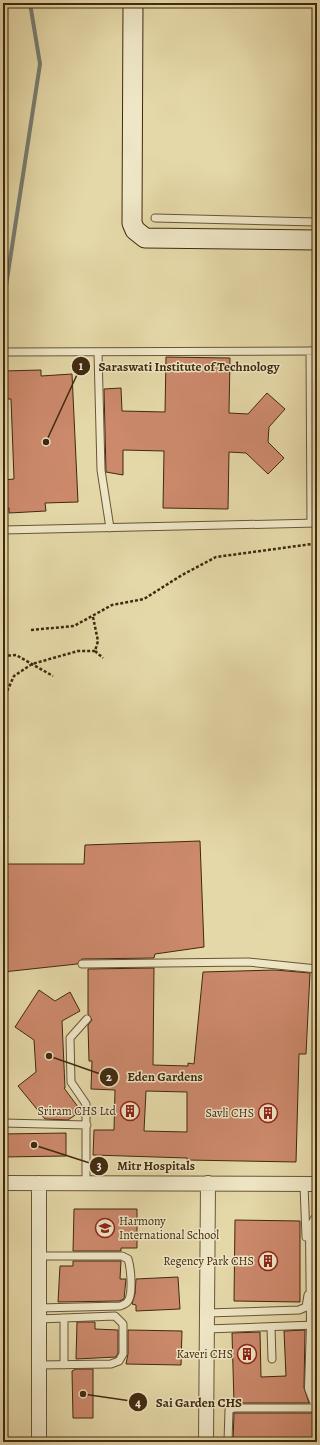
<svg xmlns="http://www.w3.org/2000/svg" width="320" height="1445" viewBox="0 0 320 1445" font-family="Alegreya,serif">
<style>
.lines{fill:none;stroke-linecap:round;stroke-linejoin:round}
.stream{stroke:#777e72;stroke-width:4}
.building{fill:#cc896c;stroke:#40290f;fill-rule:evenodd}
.lane-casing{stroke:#695535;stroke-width:9}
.street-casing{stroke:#695535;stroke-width:16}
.secondary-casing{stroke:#40290f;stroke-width:21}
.path{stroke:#40290f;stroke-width:2.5;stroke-dasharray:3 2;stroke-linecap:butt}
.lane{stroke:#eee6c6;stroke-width:7}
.street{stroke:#eee6c6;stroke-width:14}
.secondary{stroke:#eee6c6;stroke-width:19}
.labels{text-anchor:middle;stroke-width:3;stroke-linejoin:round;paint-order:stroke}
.poi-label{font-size:12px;fill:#40290f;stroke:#eee6c6;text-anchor:end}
.leader{fill:none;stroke:#40290f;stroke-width:1.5}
.callout-dot{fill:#40290f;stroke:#eee6c6;stroke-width:1.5}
.mark-label{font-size:12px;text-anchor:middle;font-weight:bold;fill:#fff}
.callout-label{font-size:13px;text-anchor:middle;font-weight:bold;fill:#40290f;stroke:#eee6c6;stroke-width:3;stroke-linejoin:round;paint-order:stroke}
</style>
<rect width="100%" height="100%" fill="#e5d8a8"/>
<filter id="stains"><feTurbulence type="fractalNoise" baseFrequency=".005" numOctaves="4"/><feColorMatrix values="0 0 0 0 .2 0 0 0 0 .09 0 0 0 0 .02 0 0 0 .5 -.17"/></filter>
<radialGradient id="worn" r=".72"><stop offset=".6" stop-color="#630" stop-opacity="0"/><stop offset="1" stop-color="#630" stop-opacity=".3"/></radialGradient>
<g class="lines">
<!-- stream -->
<path class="stream" d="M3 293 6 286 40 64 30 3"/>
</g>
<!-- building -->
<path class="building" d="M166 357 230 358 229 413 248 414 267 393 285 409 269 427 268 442 284 458 268 474 246 453 229 452 228 509 163 508 164 451 123 450V475L106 472 104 389 121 388 122 411 165 412Z
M41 370V376L72 374 78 502 45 503 46 511 9 513V508L3 509V480L14 479 11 399H3V371Z
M200 841 204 947 155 954 154 958 82 959 77 964 3 972V864H84L85 845Z
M154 968 153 1065 188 1066V1063L194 1064 203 972 275 970 310 973 306 1054H299L296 1162 187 1160V1158L93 1155 94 1130H114L115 1090 91 1089 92 1061H89L88 1025 92 1020 88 1014V969ZM146 1091 187 1092V1132L144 1131Z
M39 990 55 1001 70 992 80 1011 62 1021 65 1088H64L81 1111 68 1120 45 1119 18 1086 36 1072 34 1040 15 1027Z
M66 1133V1156L3 1157V1134Z
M74 1209H137V1248H121V1251H73Z
M235 1220 300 1221V1302L234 1301Z
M73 1261H121L120 1279H126L124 1299 119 1301 58 1302 60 1266H73Z
M178 1277 180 1309 136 1311V1305L132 1304 135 1294 136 1279Z
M77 1322H95V1329L118 1330V1353L116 1357 76 1359Z
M128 1330 182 1331 181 1365 126 1364 128 1354Z
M305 1330 304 1388 309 1403H234L232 1333 260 1332 261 1377 286 1376 284 1331Z
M76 1369H93V1418H73L72 1371Z
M234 1413H314V1442H233Z"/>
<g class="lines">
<defs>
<path id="lane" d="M155 218 317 222
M310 351 311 523
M3 352 317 351
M98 352 101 470 110 528
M3 530 317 523
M82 964 248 962 317 969
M3 1123 87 1125
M86 1183V1104L71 1082 70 1038 87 1019
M304 1185 306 1237
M39 1308 120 1306C123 1305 127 1303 128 1301 133 1294 131 1268 128 1259L122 1256H40
M207 1313 299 1310 306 1307 308 1295
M64 1318V1365
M271 1327 272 1359
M207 1329 315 1325
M39 1365 111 1364 119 1361 123 1354V1324L115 1316 39 1319
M228 1442 229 1410 234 1408H314L317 1409"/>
<path id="street" d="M3 1183 317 1184
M317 1221 313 1229 314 1325 312 1388 317 1401
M39 1442V1183
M206 1442 208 1183"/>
<path id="secondary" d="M133 3 132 223 135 230 145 238 317 240"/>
</defs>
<!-- lane casing -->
<use href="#lane" class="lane-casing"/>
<!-- street casing -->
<use href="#street" class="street-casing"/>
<!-- secondary casing -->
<use href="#secondary" class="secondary-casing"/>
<!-- path -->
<path class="path" d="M93 617 98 641 95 651 103 658
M31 630 74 626 112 605 144 599 182 575 216 557 312 544 317 546
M3 656 16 655 53 676
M3 700 14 676 32 664 78 651H95
M3 795 7 817 6 830H3"/>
<!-- lane -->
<use href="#lane" class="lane"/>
<!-- street -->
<use href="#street" class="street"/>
<!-- secondary -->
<use href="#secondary" class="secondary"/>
</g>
<!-- icons -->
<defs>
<symbol id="building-ring" viewBox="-11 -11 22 22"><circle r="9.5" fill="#eee6c6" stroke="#8f2418" stroke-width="1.5"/><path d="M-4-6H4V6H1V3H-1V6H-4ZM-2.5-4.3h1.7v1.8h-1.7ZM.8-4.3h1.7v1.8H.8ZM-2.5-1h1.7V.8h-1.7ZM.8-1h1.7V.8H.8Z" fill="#8f2418"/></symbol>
<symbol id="school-ring" viewBox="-11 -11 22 22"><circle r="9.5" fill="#eee6c6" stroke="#8f2418" stroke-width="1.5"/><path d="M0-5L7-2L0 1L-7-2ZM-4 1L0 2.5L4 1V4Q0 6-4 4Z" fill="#8f2418"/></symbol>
</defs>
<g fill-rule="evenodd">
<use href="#building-ring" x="119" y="1100" width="22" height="22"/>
<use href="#building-ring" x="257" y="1102" width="22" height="22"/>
<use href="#school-ring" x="94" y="1217" width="22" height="22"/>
<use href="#building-ring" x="257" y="1250" width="22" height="22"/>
<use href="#building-ring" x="236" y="1343" width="22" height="22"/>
</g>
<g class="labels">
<!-- poi labels -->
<g class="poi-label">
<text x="116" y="1115">Sriram CHS Ltd</text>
<text x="254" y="1117">Savli CHS</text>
<text x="119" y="1225" text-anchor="start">Harmony<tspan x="119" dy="14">International School</tspan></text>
<text x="254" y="1265">Regency Park CHS</text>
<text x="233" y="1358">Kaveri CHS</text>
</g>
</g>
<!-- callouts -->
<path class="leader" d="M46 442L81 366M49 1056L109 1077M34 1145L99 1166M83 1394L138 1402"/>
<g class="callout-dot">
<circle cx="46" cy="442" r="4"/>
<circle cx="49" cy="1056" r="4"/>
<circle cx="34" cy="1145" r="4"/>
<circle cx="83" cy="1394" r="4"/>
<circle cx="81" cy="366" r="10"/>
<circle cx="109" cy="1077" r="10"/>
<circle cx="99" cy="1166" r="10"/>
<circle cx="138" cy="1402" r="10"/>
</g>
<g class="mark-label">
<text x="81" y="370">1</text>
<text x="109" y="1081">2</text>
<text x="99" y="1170">3</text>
<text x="138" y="1407">4</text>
</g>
<g class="callout-label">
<text x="189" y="371">Saraswati Institute of Technology</text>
<text x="165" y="1081">Eden Gardens</text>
<text x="156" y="1170">Mitr Hospitals</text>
<text x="199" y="1407">Sai Garden CHS</text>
</g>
<!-- margin -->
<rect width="320" height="1445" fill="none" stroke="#e5d8a8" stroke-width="16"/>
<rect x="4" y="4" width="312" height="1437" fill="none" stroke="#40290f" stroke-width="2"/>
<rect x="8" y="8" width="304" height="1429" fill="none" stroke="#40290f"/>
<rect width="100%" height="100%" filter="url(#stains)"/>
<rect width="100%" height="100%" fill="url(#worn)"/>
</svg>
